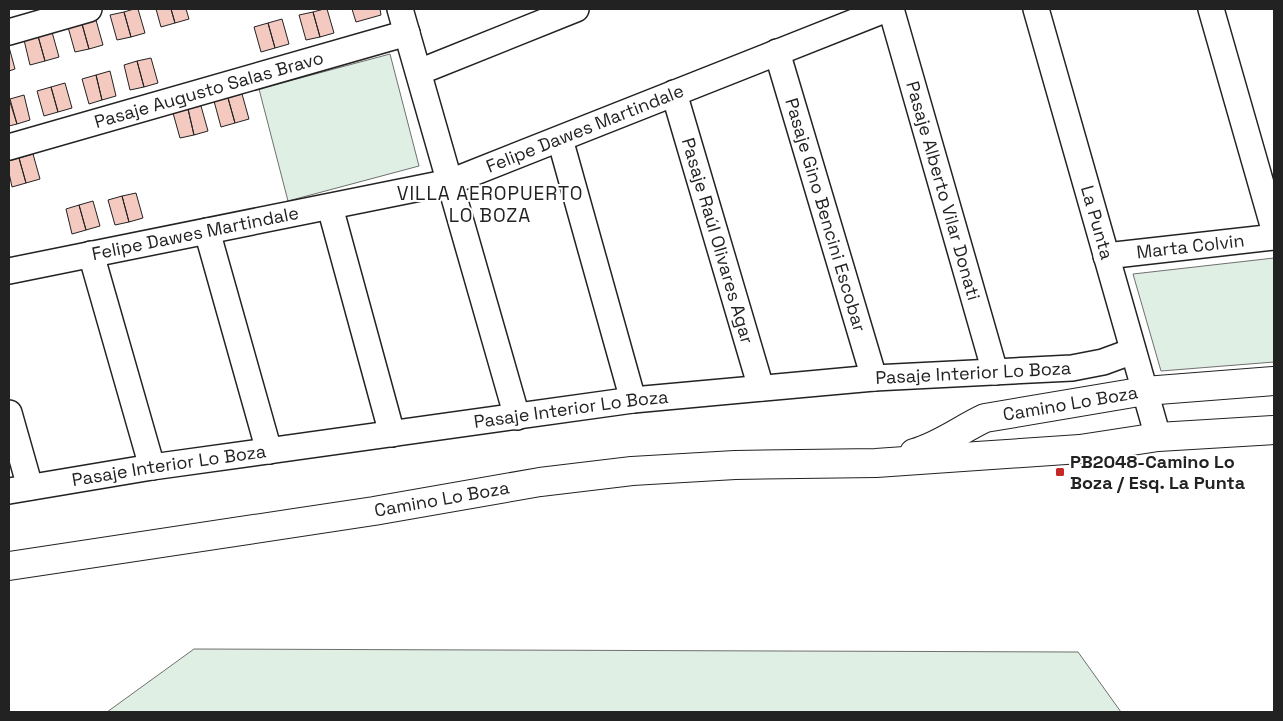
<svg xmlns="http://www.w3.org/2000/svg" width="1283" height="721" viewBox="0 0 1283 721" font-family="'Space Grotesk',sans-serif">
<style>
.green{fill:#e0efe3;stroke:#6f6f6f}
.building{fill:#f3c9c0;stroke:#222}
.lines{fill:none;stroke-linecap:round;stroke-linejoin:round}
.minor-casing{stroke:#222;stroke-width:28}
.major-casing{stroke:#222;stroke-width:30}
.minor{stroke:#fff;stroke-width:25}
.major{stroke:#fff;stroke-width:28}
.poi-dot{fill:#c62828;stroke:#fff;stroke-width:2}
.labels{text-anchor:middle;stroke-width:4;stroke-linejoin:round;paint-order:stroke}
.street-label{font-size:18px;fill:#222;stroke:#fff}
.poi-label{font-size:18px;font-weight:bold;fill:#222;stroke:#fff;text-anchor:start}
.neighbourhood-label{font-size:19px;letter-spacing:1px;fill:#222;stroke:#fff}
</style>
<rect width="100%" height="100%" fill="#fff"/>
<!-- green -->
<path class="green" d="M390 54 419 166 288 201 259 89Z
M1274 258V362L1161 371 1133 274Z
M194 649 1078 652 1121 712H107Z"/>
<!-- building -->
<path class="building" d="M134 9H138L145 33 131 37 124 12Z
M156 9H171L175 23 161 27Z
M171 9H186L189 19 175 23Z
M324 9H327L334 33 320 37 313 12Z
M352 9H380L381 15 356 22Z
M124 12 131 37 117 40 110 15Z
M313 12 320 37 306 40 299 15Z
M282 19 289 44 275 48 268 23Z
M96 20 103 45 89 49 82 24Z
M268 23 275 48 261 52 254 27Z
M82 24 89 49 75 52 68 27Z
M52 32 59 57 45 61 38 36Z
M38 36 45 61 30 65 24 40Z
M9 47 15 69 9 71Z
M151 58 158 83 144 87 137 61Z
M137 61 144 87 130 90 124 65Z
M110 71 116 96 102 100 96 75Z
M96 75 102 100 89 104 82 79Z
M65 83 72 108 58 112 51 87Z
M51 87 58 112 44 116 37 91Z
M242 94 249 119 235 123 228 98Z
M24 95 30 120 17 124 10 99Z
M228 98 235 123 221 127 214 101Z
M9 99 17 124 9 126Z
M201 106 208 131 194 135 188 109Z
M188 109 194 135 180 138 173 113Z
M33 154 40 179 26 183 19 158Z
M19 158 26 183 12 187 9 173V161Z
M136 193 143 218 129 222 122 196Z
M122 196 129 222 115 225 108 200Z
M93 201 100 226 86 230 79 205Z
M79 205 86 230 72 234 66 209Z"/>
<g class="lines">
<defs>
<g id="minor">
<path d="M400 9 517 417"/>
<path id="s1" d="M891 9 995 372"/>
<path id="s2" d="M1036 9 1158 437"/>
<path d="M1211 9 1274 229"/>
<path d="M9 32 89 9"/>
<path id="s3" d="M777 52 874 378"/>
<path d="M419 72 576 9"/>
<path id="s4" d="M674 93 761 388"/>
<path d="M560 139 633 400"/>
<path id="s5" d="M9 147 407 33"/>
<path d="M330 207 392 434"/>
<path d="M207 231 269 451"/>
<path d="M91 254 152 467"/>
<path id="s6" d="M1106 256 1274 237"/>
<path id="s7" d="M9 271 450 182 887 9"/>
<path d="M9 413 30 487"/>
<path id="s8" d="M9 491 152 467 633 400 874 378 1072 368 1103 362 1133 351"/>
</g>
<g id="major">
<path id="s9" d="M914 453C940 446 961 429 985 418L1145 391 1274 381"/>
<path id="s10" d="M9 566 374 511 540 482 632 471 735 465 876 463 977 456 1080 449 1158 437 1274 430"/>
</g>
</defs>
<!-- minor casing -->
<use href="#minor" class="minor-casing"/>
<!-- major casing -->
<use href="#major" class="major-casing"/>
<!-- minor -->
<use href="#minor" class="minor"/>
<!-- major -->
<use href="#major" class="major"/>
</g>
<!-- markers -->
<rect class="poi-dot" x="1055" y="467" width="10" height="10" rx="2.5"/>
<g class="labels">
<!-- street labels -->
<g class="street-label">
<text dy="6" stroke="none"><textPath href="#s5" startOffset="208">Pasaje Augusto Salas Bravo</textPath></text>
<text dy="6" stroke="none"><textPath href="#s7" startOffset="595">Felipe Dawes Martindale</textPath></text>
<text dy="6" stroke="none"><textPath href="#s1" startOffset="189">Pasaje Alberto Vilar Donati</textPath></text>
<text dy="6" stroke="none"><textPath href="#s3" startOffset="170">Pasaje Gino Bencini Escobar</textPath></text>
<text dy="6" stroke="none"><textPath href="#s2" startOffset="222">La Punta</textPath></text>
<text dy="6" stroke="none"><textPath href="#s7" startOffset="190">Felipe Dawes Martindale</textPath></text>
<text dy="6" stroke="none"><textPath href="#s4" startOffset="154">Pasaje Raúl Olivares Agar</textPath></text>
<text dy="6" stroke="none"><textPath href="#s6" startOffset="85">Marta Colvin</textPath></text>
<text dy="6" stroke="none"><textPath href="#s8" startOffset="972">Pasaje Interior Lo Boza</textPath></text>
<text dy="6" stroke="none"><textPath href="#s9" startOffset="166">Camino Lo Boza</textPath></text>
<text dy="6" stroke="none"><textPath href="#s8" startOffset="568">Pasaje Interior Lo Boza</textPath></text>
<text dy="6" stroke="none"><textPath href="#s8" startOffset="162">Pasaje Interior Lo Boza</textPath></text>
<text dy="6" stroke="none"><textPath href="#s10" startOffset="438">Camino Lo Boza</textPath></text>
</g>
<!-- poi labels -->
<g class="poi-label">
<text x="1070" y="468">PB2048-Camino Lo<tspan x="1070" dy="21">Boza / Esq. La Punta</tspan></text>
</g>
<!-- neighbourhood labels -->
<g class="neighbourhood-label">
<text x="490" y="200">VILLA AEROPUERTO<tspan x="490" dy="22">LO BOZA</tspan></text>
</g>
</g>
<!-- border -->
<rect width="1283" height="721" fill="none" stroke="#222222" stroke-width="20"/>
</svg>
